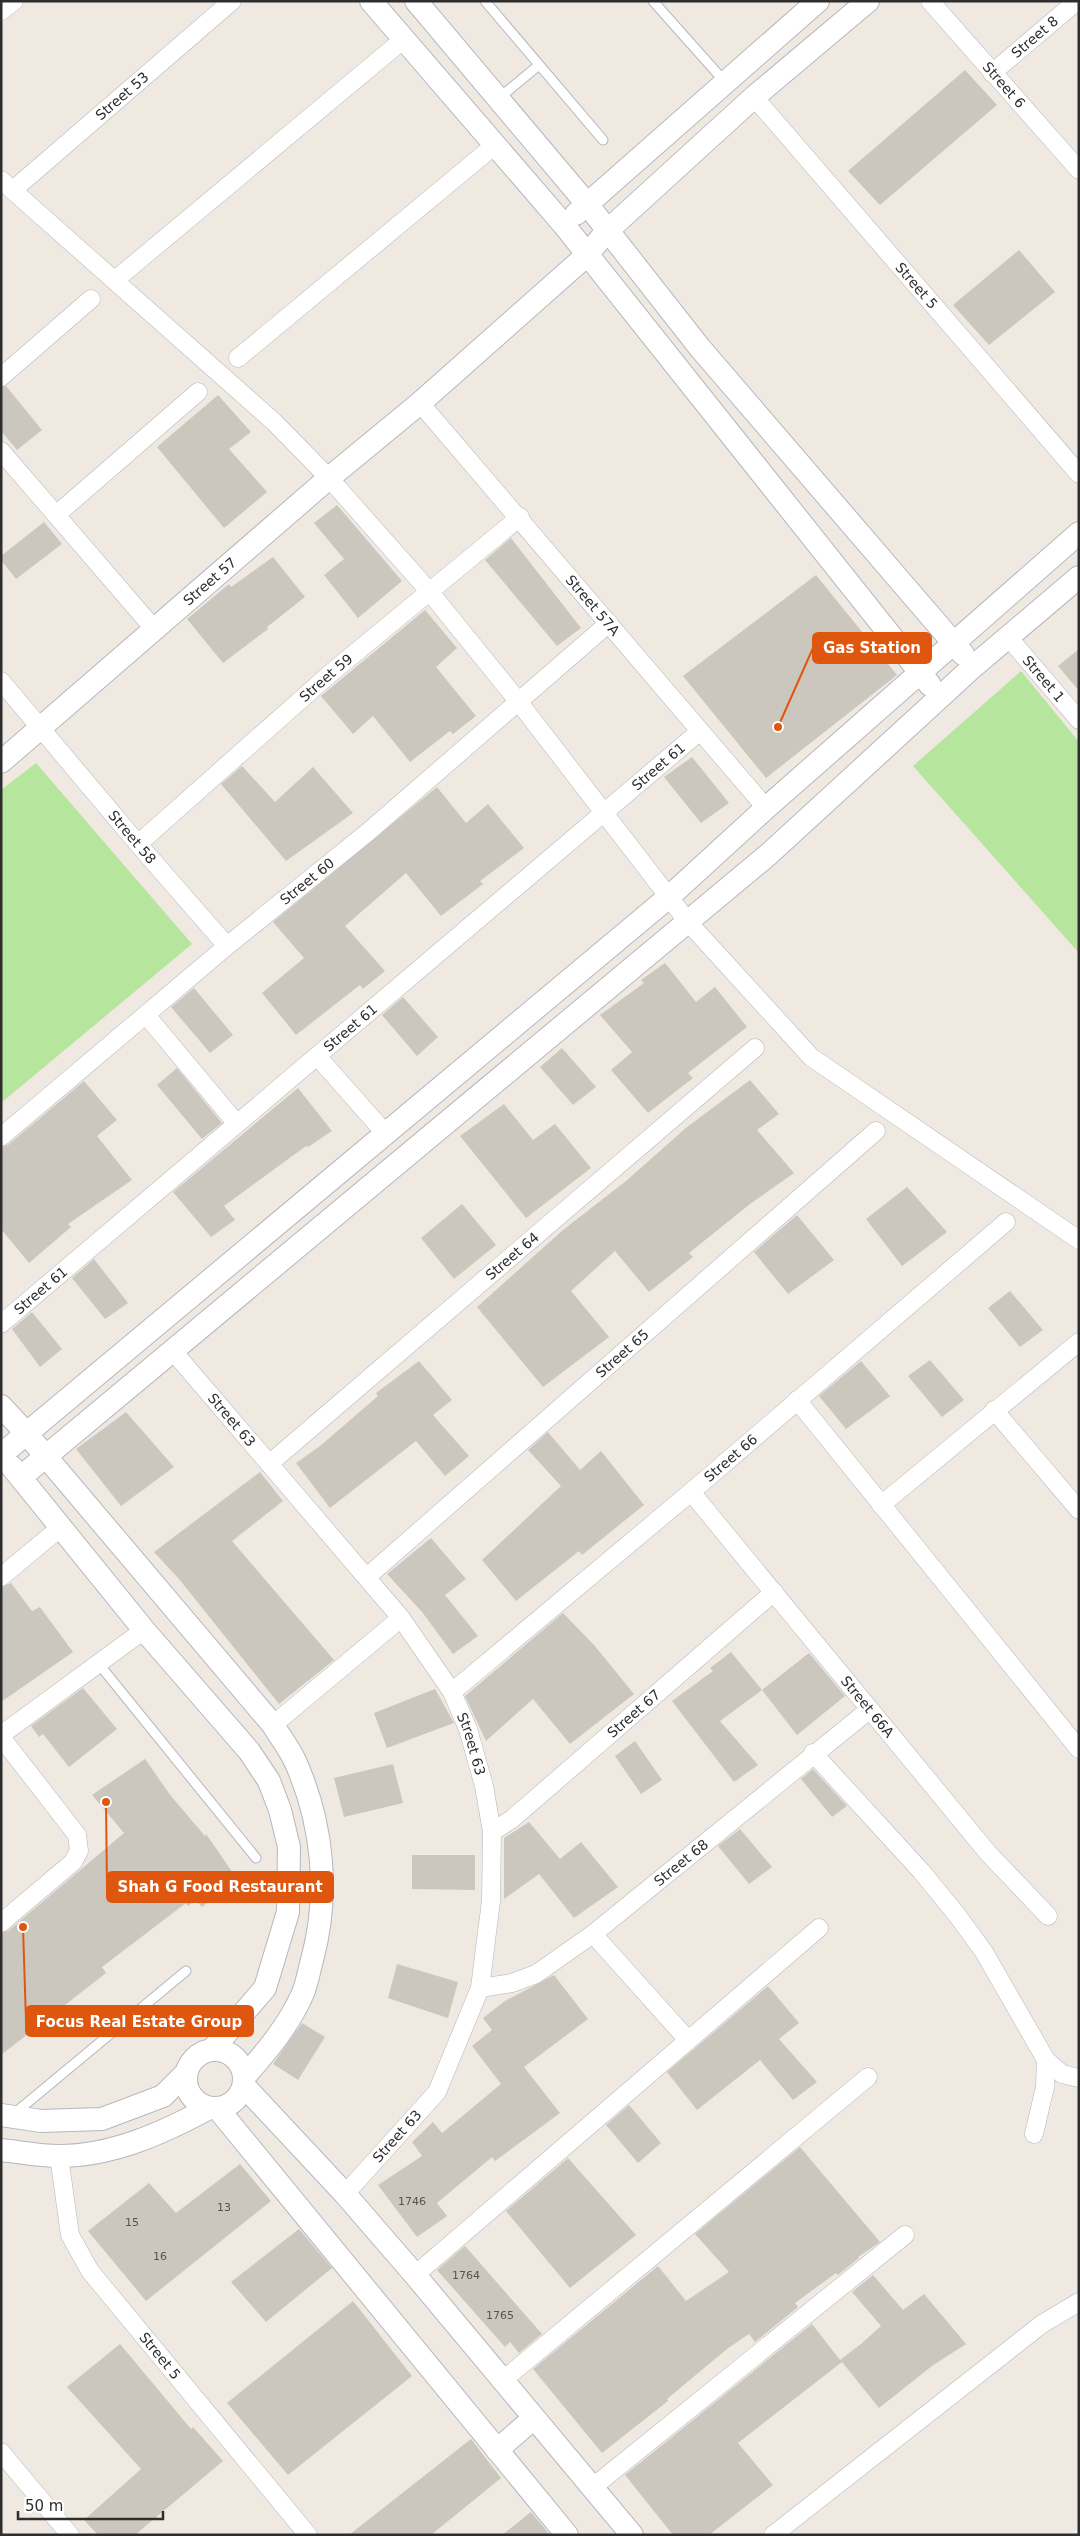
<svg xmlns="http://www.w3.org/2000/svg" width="1080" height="2536" viewBox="0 0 1080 2536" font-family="'DejaVu Sans',sans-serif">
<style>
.green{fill:#b6e59e}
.building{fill:#cbc7bf}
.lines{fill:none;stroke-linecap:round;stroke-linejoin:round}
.service-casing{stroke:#b4b7c1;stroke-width:11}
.minor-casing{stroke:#b4b7c1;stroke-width:19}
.tertiary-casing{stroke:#b4b7c1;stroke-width:24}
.service{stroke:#fff;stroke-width:9}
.minor{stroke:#fff;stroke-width:18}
.tertiary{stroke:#fff;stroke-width:22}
.labels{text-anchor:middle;stroke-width:4;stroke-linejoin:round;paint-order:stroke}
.number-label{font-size:11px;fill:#555452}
.street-label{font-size:14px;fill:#2e2e2e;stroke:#fff}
.leader{fill:none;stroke:#df570e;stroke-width:2}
.callout-dot{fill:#df570e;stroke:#fff;stroke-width:2}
.callout{fill:#df570e;stroke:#df570e;stroke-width:2}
.callout-label{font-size:15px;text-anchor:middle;font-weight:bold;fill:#fff}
</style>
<rect width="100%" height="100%" fill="#efe9e1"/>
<!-- green -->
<path class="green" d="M1021 671 1079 742V953L913 766Z
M36 763 192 944 1 1103V790Z"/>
<!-- building -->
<path class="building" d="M965 70 997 105 880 205 848 171Z
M1019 250 1055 292 989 345 953 305Z
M6 386 42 430 17 450 1 431V387Z
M218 395 251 432 229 449 267 492 224 528 157 447Z
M337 505 402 581 358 618 324 575 344 559 314 523Z
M44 522 62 544 16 579 1 560V556Z
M511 538 581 628 557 646 485 560Z
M273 557 305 597 267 627 268 629 223 663 187 619 229 584 231 587Z
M816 575 897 675 766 778 683 676Z
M425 610 457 648 436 667 476 716 453 734 450 731 410 762 373 716 353 734 321 696Z
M1079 649V691L1058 666Z
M692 757 729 803 701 823 664 777Z
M242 766 275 802 313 767 353 813 286 861 221 784Z
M437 787 466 823 488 804 524 848 480 881 483 884 441 916 406 873 345 926 385 971 363 989 360 985 296 1035 262 993 304 958 273 922Z
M665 963 696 1002 715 987 747 1027 688 1073 693 1078 648 1113 611 1070 632 1052 600 1015 644 983 641 980Z
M194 988 233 1035 210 1053 171 1007Z
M403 997 438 1037 417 1056 382 1015Z
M562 1048 596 1087 573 1105 540 1067Z
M177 1068 222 1123 202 1139 157 1085Z
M750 1080 779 1114 757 1130 794 1173 750 1204 689 1253 693 1257 649 1292 615 1251 571 1291 609 1337 543 1387 477 1307 563 1230 626 1181 687 1127Z
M84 1081 117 1120 97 1136 132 1180 68 1224 71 1227 29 1263 1 1229V1147L8 1145Z
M298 1088 332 1131 308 1147 306 1146 224 1206 235 1220 211 1237 173 1192Z
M504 1104 533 1140 555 1124 591 1168 526 1218 460 1136Z
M907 1187 947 1232 902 1266 866 1219Z
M462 1204 496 1245 454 1279 421 1238Z
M797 1215 834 1260 788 1294 754 1252Z
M94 1259 128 1303 105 1319 72 1278Z
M1010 1291 1043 1330 1020 1347 988 1308Z
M32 1312 62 1349 40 1367 12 1329Z
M930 1360 964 1400 942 1417 908 1376Z
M419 1361 452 1400 433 1415 469 1456 445 1476 416 1441 330 1508 296 1463 320 1446 378 1396 376 1393Z
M861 1361 890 1396 846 1429 819 1396Z
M126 1412 174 1467 121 1506 76 1449Z
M548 1432 580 1470 601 1451 644 1505 582 1555 579 1551 516 1601 482 1560 561 1486 528 1450Z
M260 1472 283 1501 232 1541 334 1660 279 1704 179 1579 154 1552Z
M431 1538 466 1579 445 1595 478 1636 453 1654 422 1612 387 1574Z
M11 1583 32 1611 40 1607 73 1652 1 1702V1587Z
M563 1613 594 1645 634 1694 570 1744 533 1699 486 1741 465 1696Z
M731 1652 762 1690 809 1653 845 1696 797 1735 762 1690 720 1721 758 1765 734 1782 672 1701 713 1671 710 1668Z
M83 1688 117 1729 69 1767 43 1734 39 1737 31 1726Z
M435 1689 454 1723 387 1748 374 1713Z
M635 1741 662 1780 641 1794 615 1756Z
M145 1759 171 1796 205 1836 206 1834 233 1873 226 1878 230 1885 202 1907 196 1900 188 1906 186 1903 102 1967 106 1973 1 2055V1933L8 1931 124 1833 92 1795Z
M393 1764 403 1803 344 1817 334 1778Z
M813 1769 847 1806 832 1817 801 1779Z
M529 1822 560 1859 581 1842 618 1887 574 1918 539 1874 504 1899V1838Z
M740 1829 772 1867 749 1884 718 1846Z
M412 1855H475V1890L412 1889Z
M397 1964 458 1982 448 2018 388 1998Z
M554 1975 588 2019 524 2067 560 2113 495 2161 492 2157 437 2203 447 2216 417 2237 378 2185 422 2156 412 2142 433 2122 442 2133 501 2084 472 2046 492 2030 483 2018 505 2001Z
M768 1986 799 2023 779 2039 817 2082 793 2100 760 2060 697 2110 667 2072Z
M302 2023 325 2037 298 2080 273 2064Z
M629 2105 661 2143 638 2163 606 2125Z
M800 2147 880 2242 858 2257 859 2258 838 2275 836 2273 795 2303 798 2307 755 2342 749 2334 727 2349 667 2399 668 2401 602 2453 533 2369 658 2266 686 2301 729 2272 695 2234Z
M568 2158 636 2235 570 2288 506 2211Z
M240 2164 271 2201 146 2301 88 2231 149 2183 176 2213Z
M299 2229 332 2268 266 2322 231 2282Z
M465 2246 542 2334 519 2353 510 2342 505 2347 437 2270Z
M873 2275 903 2310 924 2294 966 2344 932 2366 879 2408 842 2362 738 2443 773 2485 709 2535H673L625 2475 812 2324 840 2360 861 2344 881 2326 852 2292Z
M353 2301 412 2376 288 2475 227 2403Z
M120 2344 191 2429 193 2427 223 2461 135 2535H98L84 2520 141 2469 67 2387Z
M471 2439 501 2478 431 2535H349Z
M531 2512 550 2535H502Z"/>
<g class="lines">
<defs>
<path id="service" d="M485 1 603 140
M653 1 725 82
M499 98 539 65
M98 1663 256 1858
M15 2113 186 1971"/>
<g id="minor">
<path id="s1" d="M930 1 1079 170"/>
<path d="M1 11 14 1"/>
<path id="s2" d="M992 73 1077 1"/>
<path id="s3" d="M754 97 1079 474"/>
<path d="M1 180 274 422 329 478 429 591 518 701 688 922 811 1057 1079 1240"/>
<path id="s4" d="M13 190 232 1"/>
<path d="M115 280 404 39"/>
<path d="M238 358 495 145"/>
<path d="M1 377 91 299"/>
<path id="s5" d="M420 403 766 808"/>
<path d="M1 451 155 630"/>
<path d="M56 515 198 392"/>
<path id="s6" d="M1008 637 1079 720"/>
<path id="s7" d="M1 681 138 844 227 946"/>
<path id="s8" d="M138 844 332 672 520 517"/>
<path d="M146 1015 237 1124"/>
<path d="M317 1056 385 1133"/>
<path id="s9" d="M1 1137 227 946 368 832 609 623"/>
<path id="s10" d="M1 1324 699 732"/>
<path id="s11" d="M172 1350 401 1618 452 1692 468 1729 484 1786 492 1832 491 1901 480 1988 437 2092 345 2194"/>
<path d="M797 1400 1079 1749"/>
<path d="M994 1410 1079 1510"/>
<path id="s12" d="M269 1464 755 1048"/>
<path id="s13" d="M691 1492 988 1853 1048 1916"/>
<path d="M881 1505 1079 1342"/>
<path id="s14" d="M368 1576 876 1131"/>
<path d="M1 1577 61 1527"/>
<path id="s15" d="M452 1692 691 1492 1006 1222"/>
<path d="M273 1725 401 1618"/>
<path d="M1 1735 144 1630"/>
<path d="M1 1737 77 1835 79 1851 73 1862 1 1923"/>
<path d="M813 1753 921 1871 957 1915 984 1952 1046 2060 1045 2087 1034 2134"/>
<path id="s16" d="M492 1832 512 1819 774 1592"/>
<path d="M593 1934 688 2040"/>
<path id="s17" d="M480 1988 512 1983 536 1974 593 1934 869 1710"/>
<path d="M1046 2060 1062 2074 1079 2078"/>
<path id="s18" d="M59 2156 70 2235 90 2271 308 2535"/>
<path d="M415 2275 819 1928"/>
<path d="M502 2381 868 2077"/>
<path d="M1 2452 70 2535"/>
<path d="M593 2487 905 2235"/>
<path d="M773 2535 1042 2324 1079 2302"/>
</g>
<g id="tertiary">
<path d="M371 1 564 225 930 685"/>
<path d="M416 1 587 204 700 348 963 654"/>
<path d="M576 214 818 1"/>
<path id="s19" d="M1 762 329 478 420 403 587 255 606 232 754 97 868 1"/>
<path d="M1 1406 26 1433 273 1725C280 1737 289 1748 295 1761 323 1823 330 1894 312 1960 309 1971 307 1983 303 1993 289 2025 267 2051 245 2076"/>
<path d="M2 1454 670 896 766 808 1079 533"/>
<path d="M12 1467 144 1630 249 1751 269 1781 280 1810 289 1847 288 1912 265 1988 212 2050"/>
<path d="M21 1477 769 854 974 666 1079 577"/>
<circle cx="215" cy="2079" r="29"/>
<path d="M244 2086 345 2194 415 2275 632 2535"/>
<path d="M218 2109 567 2535"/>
<path d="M1 2115 41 2121 102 2119 163 2096 186 2073"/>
<path d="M1 2150C20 2152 40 2156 59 2156 112 2156 163 2133 209 2108"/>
<path d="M497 2450 534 2418"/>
</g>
</defs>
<!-- service casing -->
<use href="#service" class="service-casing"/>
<!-- minor casing -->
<use href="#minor" class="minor-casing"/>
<!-- tertiary casing -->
<use href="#tertiary" class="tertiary-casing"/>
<!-- service -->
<use href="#service" class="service"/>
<!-- minor -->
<use href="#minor" class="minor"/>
<!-- tertiary -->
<use href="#tertiary" class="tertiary"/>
</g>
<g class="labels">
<!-- number labels -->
<g class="number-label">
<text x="412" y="2205">1746</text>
<text x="224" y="2211">13</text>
<text x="132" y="2226">15</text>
<text x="160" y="2260">16</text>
<text x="466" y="2279">1764</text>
<text x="500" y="2319">1765</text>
</g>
<!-- street labels -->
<g class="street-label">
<text dy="5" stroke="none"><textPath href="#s2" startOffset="56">Street 8</textPath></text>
<text dy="5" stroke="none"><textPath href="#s1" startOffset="112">Street 6</textPath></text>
<text dy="5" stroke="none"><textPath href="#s4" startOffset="144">Street 53</textPath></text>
<text dy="5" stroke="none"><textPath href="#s3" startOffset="249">Street 5</textPath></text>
<text dy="5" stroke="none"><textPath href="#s19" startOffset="276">Street 57</textPath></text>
<text dy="5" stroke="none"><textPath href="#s5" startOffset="266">Street 57A</textPath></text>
<text dy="5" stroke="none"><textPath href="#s8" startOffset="251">Street 59</textPath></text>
<text dy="5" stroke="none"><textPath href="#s6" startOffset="55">Street 1</textPath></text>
<text dy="5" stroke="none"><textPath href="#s10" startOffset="862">Street 61</textPath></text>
<text dy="5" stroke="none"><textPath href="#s7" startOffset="204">Street 58</textPath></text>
<text dy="5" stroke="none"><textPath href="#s9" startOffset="399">Street 60</textPath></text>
<text dy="5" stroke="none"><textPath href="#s10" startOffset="458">Street 61</textPath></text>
<text dy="5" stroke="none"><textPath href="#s12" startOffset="320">Street 64</textPath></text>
<text dy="5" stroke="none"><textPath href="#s10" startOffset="52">Street 61</textPath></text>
<text dy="5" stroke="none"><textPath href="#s14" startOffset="338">Street 65</textPath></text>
<text dy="5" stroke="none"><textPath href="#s11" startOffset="92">Street 63</textPath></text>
<text dy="5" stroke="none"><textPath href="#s15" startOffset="364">Street 66</textPath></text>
<text dy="5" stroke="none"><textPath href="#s13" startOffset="278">Street 66A</textPath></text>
<text dy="5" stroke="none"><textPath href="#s16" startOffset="185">Street 67</textPath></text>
<text dy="5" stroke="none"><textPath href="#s11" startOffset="498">Street 63</textPath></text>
<text dy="5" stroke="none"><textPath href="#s17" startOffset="241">Street 68</textPath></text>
<text transform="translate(397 2136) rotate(-48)" y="5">Street 63</text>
<text dy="5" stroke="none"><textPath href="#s18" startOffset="231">Street 5</textPath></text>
</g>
</g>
<!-- callouts -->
<path class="leader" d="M778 727L813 648M106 1802L107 1887M23 1927L26 2021"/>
<g class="callout-dot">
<circle cx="778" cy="727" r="5"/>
<circle cx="106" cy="1802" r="5"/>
<circle cx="23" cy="1927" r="5"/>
</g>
<g class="callout">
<rect x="813" y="633" width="118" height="30" rx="5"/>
<rect x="107" y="1872" width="226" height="30" rx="5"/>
<rect x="26" y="2006" width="227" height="30" rx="5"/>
</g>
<g class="callout-label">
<text x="872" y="653">Gas Station</text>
<text x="220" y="1892">Shah G Food Restaurant</text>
<text x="139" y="2027">Focus Real Estate Group</text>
</g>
<!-- border -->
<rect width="1080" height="2536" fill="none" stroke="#2e2e2e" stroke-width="5"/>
<!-- scale -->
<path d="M18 2511v8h145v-8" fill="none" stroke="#2e2e2e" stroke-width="2.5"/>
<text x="25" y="2511" font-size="15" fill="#2e2e2e" stroke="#ffffff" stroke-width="4" paint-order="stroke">50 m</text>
</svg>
